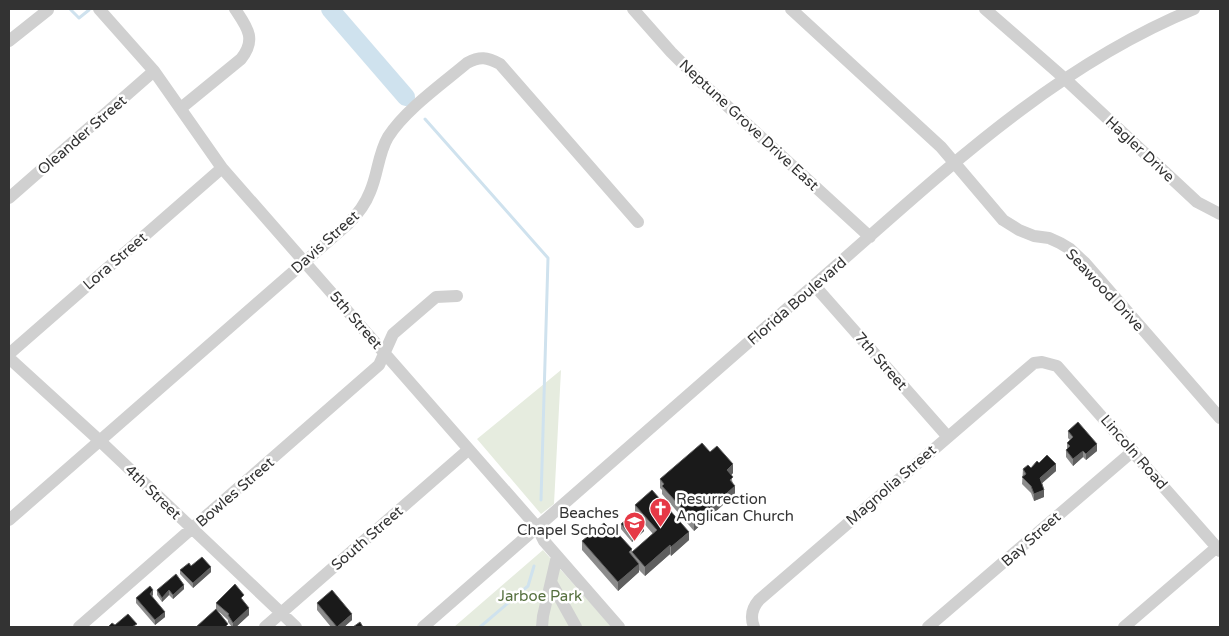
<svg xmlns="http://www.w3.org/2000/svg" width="1229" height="636" viewBox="0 0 1229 636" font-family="'Varela Round',sans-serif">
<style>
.green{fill:#e6ecdf}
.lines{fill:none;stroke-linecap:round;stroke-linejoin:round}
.stream{stroke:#cfe2ee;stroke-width:3}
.river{stroke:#cfe2ee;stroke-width:18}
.minor{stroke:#d0d0d0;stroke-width:12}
.wall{fill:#8c8c8c}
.shaded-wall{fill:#5f5f5f}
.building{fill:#1a1a1a;stroke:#5f5f5f}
.labels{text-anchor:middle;stroke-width:5;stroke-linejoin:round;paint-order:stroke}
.street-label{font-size:15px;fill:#333;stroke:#fff}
.poi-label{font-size:15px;fill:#333;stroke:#fff;text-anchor:start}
.park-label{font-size:15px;fill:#56703f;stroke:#fff}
</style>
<rect width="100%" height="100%" fill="#fff"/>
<!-- green -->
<path class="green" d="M561 370 554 504 541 514 477 439Z
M543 550 612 627H454Z"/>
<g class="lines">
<!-- stream -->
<path class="stream" d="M70 9 79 18 89 10
M425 119 548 258 541 500
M480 627 528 586 534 566"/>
<!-- river -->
<path class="river" d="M330 9 406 97"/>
<!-- minor -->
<path class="minor" d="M99 9 154 71 222 168 537 527 544 541 619 627
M633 9 671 52 700 81 870 237
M791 9 941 147 1003 220 1019 230 1034 236 1049 238 1060 243 1070 249 1085 263 1220 418
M985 9 1064 78 1197 202 1220 214
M9 41 48 10
M181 108 241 59C257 39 247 27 235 9
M9 198 154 71
M814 285 948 437
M9 354 222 168
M9 358 100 441 296 627
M9 520 348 224C358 214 365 205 370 192 378 174 378 154 388 137 405 110 442 84 467 63 480 56 487 57 500 64L638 222
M551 582 576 627
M79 627 379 365 393 334 436 297 457 296
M265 627 468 450
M423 627C555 511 688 395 821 279 937 178 1050 68 1194 9
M542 627 543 616 557 556
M754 627C750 617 752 608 759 600L1034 363 1042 362 1057 366 1220 551
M928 627 1133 451
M1124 627 1217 547"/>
</g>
<!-- wall -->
<path class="wall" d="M1068 431 1097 451 1086 460 1083 457 1073 466 1066 457V450L1067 449V443L1070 440 1068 438Z
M710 452 733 473 731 475 735 494 694 531 662 494V490L660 488V479Z
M1039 463 1056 471 1042 483 1044 497 1034 501 1031 493 1022 484 1023 469 1031 468Z
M635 505 689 540 671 556 670 554 645 576 639 570V572L618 591 582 550V541L609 528 632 549V555V552L653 534 635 513Z
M621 524 644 531 632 542 621 529Z
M191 566 211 572 193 588 180 574V570Z
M184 589 173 599 169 595 162 602 157 595V590Z
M153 595 152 596 165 617 155 625 136 603V598Z
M244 602 249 615 236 627H232L228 622V620L216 609V603Z
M317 603 352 620 344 627H331L317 610Z"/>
<!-- shaded-wall -->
<path class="shaded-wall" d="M1097 444V451L1086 460V454Z
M1083 451V457L1073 466V459Z
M733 464V473L727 479V470Z
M1056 464V471L1040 485V478Z
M735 486V494L694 531V522Z
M1044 490V497L1034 501V494Z
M644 526V531L632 542V537Z
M689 532V540L671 556V547Z
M670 545V554L645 576V567Z
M639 564V572L618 591V582Z
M211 567V572L193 588V583Z
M184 585V589L173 599V595Z
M153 590V595L150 598V594Z
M169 590V595L162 602V598Z
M249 608V615L236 627H233V623Z
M165 612V617L155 625V620Z
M352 614V620L344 627H337Z"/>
<!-- building -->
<path class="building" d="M1078 422 1097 444 1086 454 1083 451 1073 459 1066 450 1070 446 1067 443 1073 437 1068 431Z
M702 443 710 452 717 446 733 464 727 470 733 477 730 480 735 486 694 522 662 486 664 484 660 479Z
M1047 455 1056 464 1040 478 1044 490 1034 494 1031 486 1022 477 1026 474 1023 469 1028 465 1031 468 1037 461 1039 463Z
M652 490 689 532 671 547 670 545 645 567 632 552 657 530 635 505Z
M633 514 644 526 632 537 621 524Z
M604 523 609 528 611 526 632 549 629 552 639 564 618 582 582 541Z
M202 557 211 567 193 583 180 570 189 563 191 566Z
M176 574 184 585 173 595 169 590 162 598 157 590Z
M235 584 244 595 241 598 249 608 233 623 228 615 229 614 216 603Z
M150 586 153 590 150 594 165 612 155 620 136 598Z
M332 590 352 614 337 627 317 603Z
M216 609 228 624 225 627H196Z
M128 614 137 624 132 627H108L112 623 115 625Z
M360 622 363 627H353Z"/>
<!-- icons -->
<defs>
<symbol id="church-pin" viewBox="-11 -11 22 30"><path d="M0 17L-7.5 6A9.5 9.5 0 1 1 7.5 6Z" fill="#e63946" stroke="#fff"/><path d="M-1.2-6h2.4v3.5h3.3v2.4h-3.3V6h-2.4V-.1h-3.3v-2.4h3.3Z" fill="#fff"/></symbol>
<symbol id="school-pin" viewBox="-11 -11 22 30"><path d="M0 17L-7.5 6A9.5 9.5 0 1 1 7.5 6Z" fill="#e63946" stroke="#fff"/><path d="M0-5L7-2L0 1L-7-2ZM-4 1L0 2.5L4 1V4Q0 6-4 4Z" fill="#fff"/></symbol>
</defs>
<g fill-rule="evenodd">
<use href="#church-pin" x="648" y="496" width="25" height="34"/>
<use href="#school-pin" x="622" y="510" width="25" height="34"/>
</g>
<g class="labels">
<!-- street labels -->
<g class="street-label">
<text transform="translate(749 125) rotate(43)" y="5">Neptune Grove Drive East</text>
<text transform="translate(82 135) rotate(-41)" y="5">Oleander Street</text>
<text transform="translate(1140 149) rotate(43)" y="5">Hagler Drive</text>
<text transform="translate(325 242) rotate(-42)" y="5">Davis Street</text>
<text transform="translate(115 261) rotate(-41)" y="5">Lora Street</text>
<text transform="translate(1105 290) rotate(47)" y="5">Seawood Drive</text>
<text transform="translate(797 301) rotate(-41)" y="5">Florida Boulevard</text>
<text transform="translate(356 320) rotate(49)" y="5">5th Street</text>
<text transform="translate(881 361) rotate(49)" y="5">7th Street</text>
<text transform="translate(1134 452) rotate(49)" y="5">Lincoln Road</text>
<text transform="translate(891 485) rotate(-41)" y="5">Magnolia Street</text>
<text transform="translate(153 492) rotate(44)" y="5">4th Street</text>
<text transform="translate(235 492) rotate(-41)" y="5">Bowles Street</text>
<text transform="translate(367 538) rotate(-41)" y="5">South Street</text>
<text transform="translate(1031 539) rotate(-42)" y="5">Bay Street</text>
</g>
<!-- poi labels -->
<g class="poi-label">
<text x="676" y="504">Resurrection<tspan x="676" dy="17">Anglican Church</tspan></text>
<text x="619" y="518" text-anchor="end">Beaches<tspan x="619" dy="17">Chapel School</tspan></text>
</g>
<!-- park labels -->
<g class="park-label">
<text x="540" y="601">Jarboe Park</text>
</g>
</g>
<!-- border -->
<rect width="1229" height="636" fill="none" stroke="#333333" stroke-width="20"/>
</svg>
